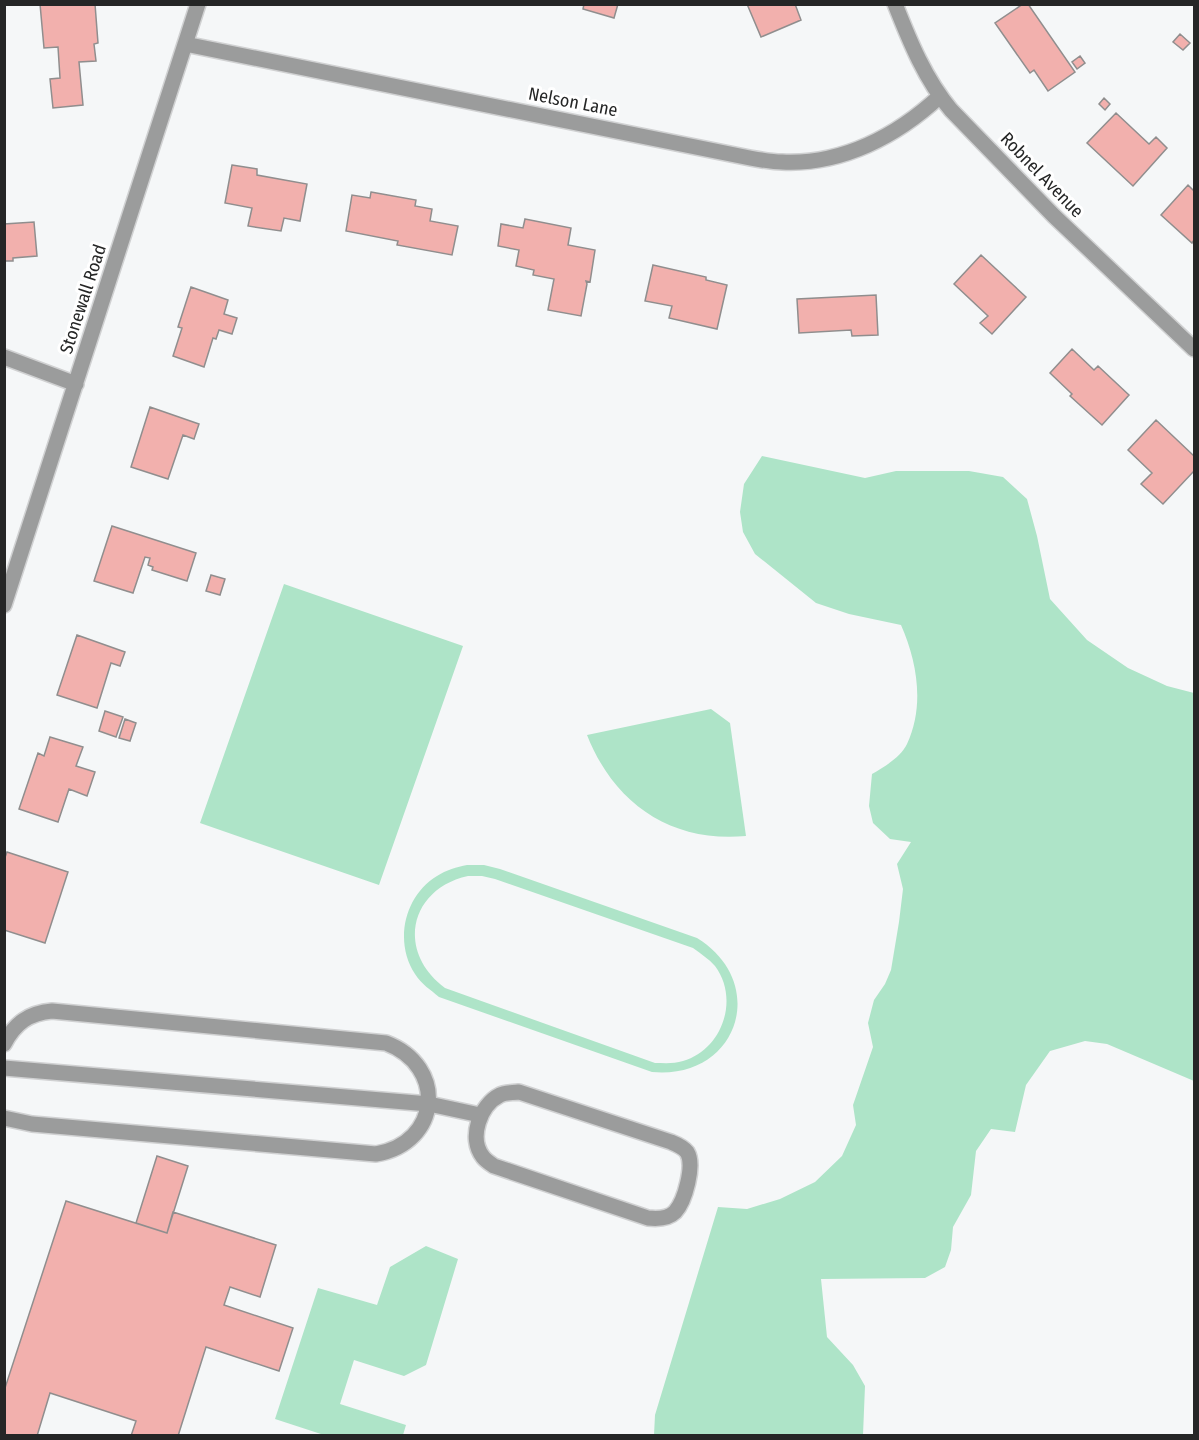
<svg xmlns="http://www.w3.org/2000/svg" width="1199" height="1440" viewBox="0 0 1199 1440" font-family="'Fira Sans Condensed',sans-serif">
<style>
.green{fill:#aee4c8;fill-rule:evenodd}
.building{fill:#f2b0ad;stroke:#908e8e;stroke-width:1.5}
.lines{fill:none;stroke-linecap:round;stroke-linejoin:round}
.minor-casing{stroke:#d0d1d2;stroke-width:18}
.minor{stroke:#9b9c9c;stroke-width:15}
.labels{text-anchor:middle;stroke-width:6;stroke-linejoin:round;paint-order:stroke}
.street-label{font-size:18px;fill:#252626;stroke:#fff}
</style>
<rect width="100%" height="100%" fill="#f5f7f8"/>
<!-- green -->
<path class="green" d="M762 456 865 478 896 471H969L1003 477 1027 499 1037 536 1050 599 1087 640 1128 668 1167 686 1194 693V1081L1107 1044 1085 1041 1050 1051 1026 1085 1015 1132 991 1129 976 1151 971 1195 953 1227 951 1250 945 1267 925 1278 821 1279 827 1337 853 1365 865 1386 863 1435H654L655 1415 718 1207 747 1209 780 1199 815 1182 842 1156 856 1125 853 1105 873 1047 868 1023 874 1000 885 984 891 970 899 922 903 889 897 864 911 842 890 839 873 823 869 806 872 774C884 767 901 757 907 744 925 706 917 661 901 625L849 614 816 603 755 554 743 532 740 512 744 484Z
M284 584 463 646 379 885 200 823Z
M711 709 730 723 746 836C670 843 614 803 587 735Z
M467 865H484L500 869 697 938C770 983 738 1080 652 1072L439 997C431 990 421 984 415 974 394 942 404 896 437 876 446 870 457 867 467 865ZM468 876H482L495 879 693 948C701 954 709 959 715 966 740 999 722 1050 683 1061 674 1064 664 1063 655 1063L445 988C396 952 409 889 468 876Z
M426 1246 458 1259 426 1365 404 1376 354 1360 340 1404 406 1425 403 1435H324L275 1419 318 1288 377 1305 390 1267Z"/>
<!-- building -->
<path class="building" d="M40 4H95L98 43 94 44 96 61 79 62 83 105 53 108 50 79 60 78 58 47 44 48Z
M584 4H618L614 18 583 9Z
M747 4H795L801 20 761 37Z
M1023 4H1028L1075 72 1048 91 1034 70 1030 73 995 23Z
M1180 34 1190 43 1183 50 1173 42Z
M1080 56 1085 63 1077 69 1072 62Z
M1104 98 1110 104 1105 110 1099 104Z
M1116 113 1149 144 1156 137 1167 148 1133 186 1087 143Z
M232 165 257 169V175L307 184 300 221 284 218 281 231 248 226 252 208 225 203Z
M1188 185 1194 191V240L1192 243 1161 215Z
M371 192 416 200 415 206 432 209 430 221 458 226 452 255 397 245 398 241 346 231 352 195 370 198Z
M525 219 571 228 568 245 595 250 590 282 586 281 587 284 581 316 548 310 554 279 533 275 534 270 516 266 519 250 498 246 501 224 523 228Z
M34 222 37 256 13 258V261H4V224Z
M981 255 1026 297 992 334 980 323 988 316 954 284Z
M653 265 706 277V280L727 285 717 329 669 318 672 306 645 301Z
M191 287 228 300 224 314 237 318 232 334 219 330 216 339 213 338 204 367 173 356 182 328 178 327Z
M876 295 878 335 852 336 851 330 799 333 797 299Z
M1072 349 1094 370 1098 366 1129 395 1102 425 1070 396 1072 394 1050 373Z
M150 407 199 424 194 439 183 435 168 479 131 467Z
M1156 420 1194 456V471L1163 504 1141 484 1152 473 1128 450Z
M112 526 196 553 187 581 152 570 153 567 148 565 150 558 145 557 133 593 94 581Z
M211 575 225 579 220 595 206 591Z
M77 635 125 652 120 666 111 663 97 708 57 695Z
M105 711 123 717 116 737 99 731Z
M125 719 136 723 130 741 119 738Z
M50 737 83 747 76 766 95 772 87 796 69 789 58 822 19 809 38 753 44 756Z
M7 852 68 872 45 943 4 930V860Z
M157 1156 188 1166 167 1233 136 1223Z
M66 1201 167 1233 173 1212 276 1245 260 1297 230 1287 224 1305 293 1328 279 1371 206 1347 178 1436H131L136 1421 50 1393 37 1436H4V1391Z"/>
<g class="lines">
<defs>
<path id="minor" d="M895 4C910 42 925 79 951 110L1054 216 1194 349
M185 44 750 158C761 160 772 162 782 162 842 165 897 136 940 96
M4 357 76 384
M4 605 198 4
M4 1044C15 1023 29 1013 52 1011L386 1043C447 1066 441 1143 376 1154L32 1124 4 1118
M4 1068 429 1104 480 1115
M519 1092 671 1142C676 1144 683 1147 687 1152 695 1165 685 1201 675 1212 668 1219 657 1219 648 1218L494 1166C491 1164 486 1161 483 1157 468 1138 480 1105 500 1095 505 1092 513 1093 519 1092Z"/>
</defs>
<!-- minor casing -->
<use href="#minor" class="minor-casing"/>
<!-- minor -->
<use href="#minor" class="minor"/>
</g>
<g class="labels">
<!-- street labels -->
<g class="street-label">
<text transform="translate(573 102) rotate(11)" y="6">Nelson Lane</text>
<text transform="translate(1042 175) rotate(46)" y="6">Robnel Avenue</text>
<text transform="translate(83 299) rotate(-72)" y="6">Stonewall Road</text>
</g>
</g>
<!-- border -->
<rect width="1199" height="1440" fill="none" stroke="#252626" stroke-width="12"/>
</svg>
